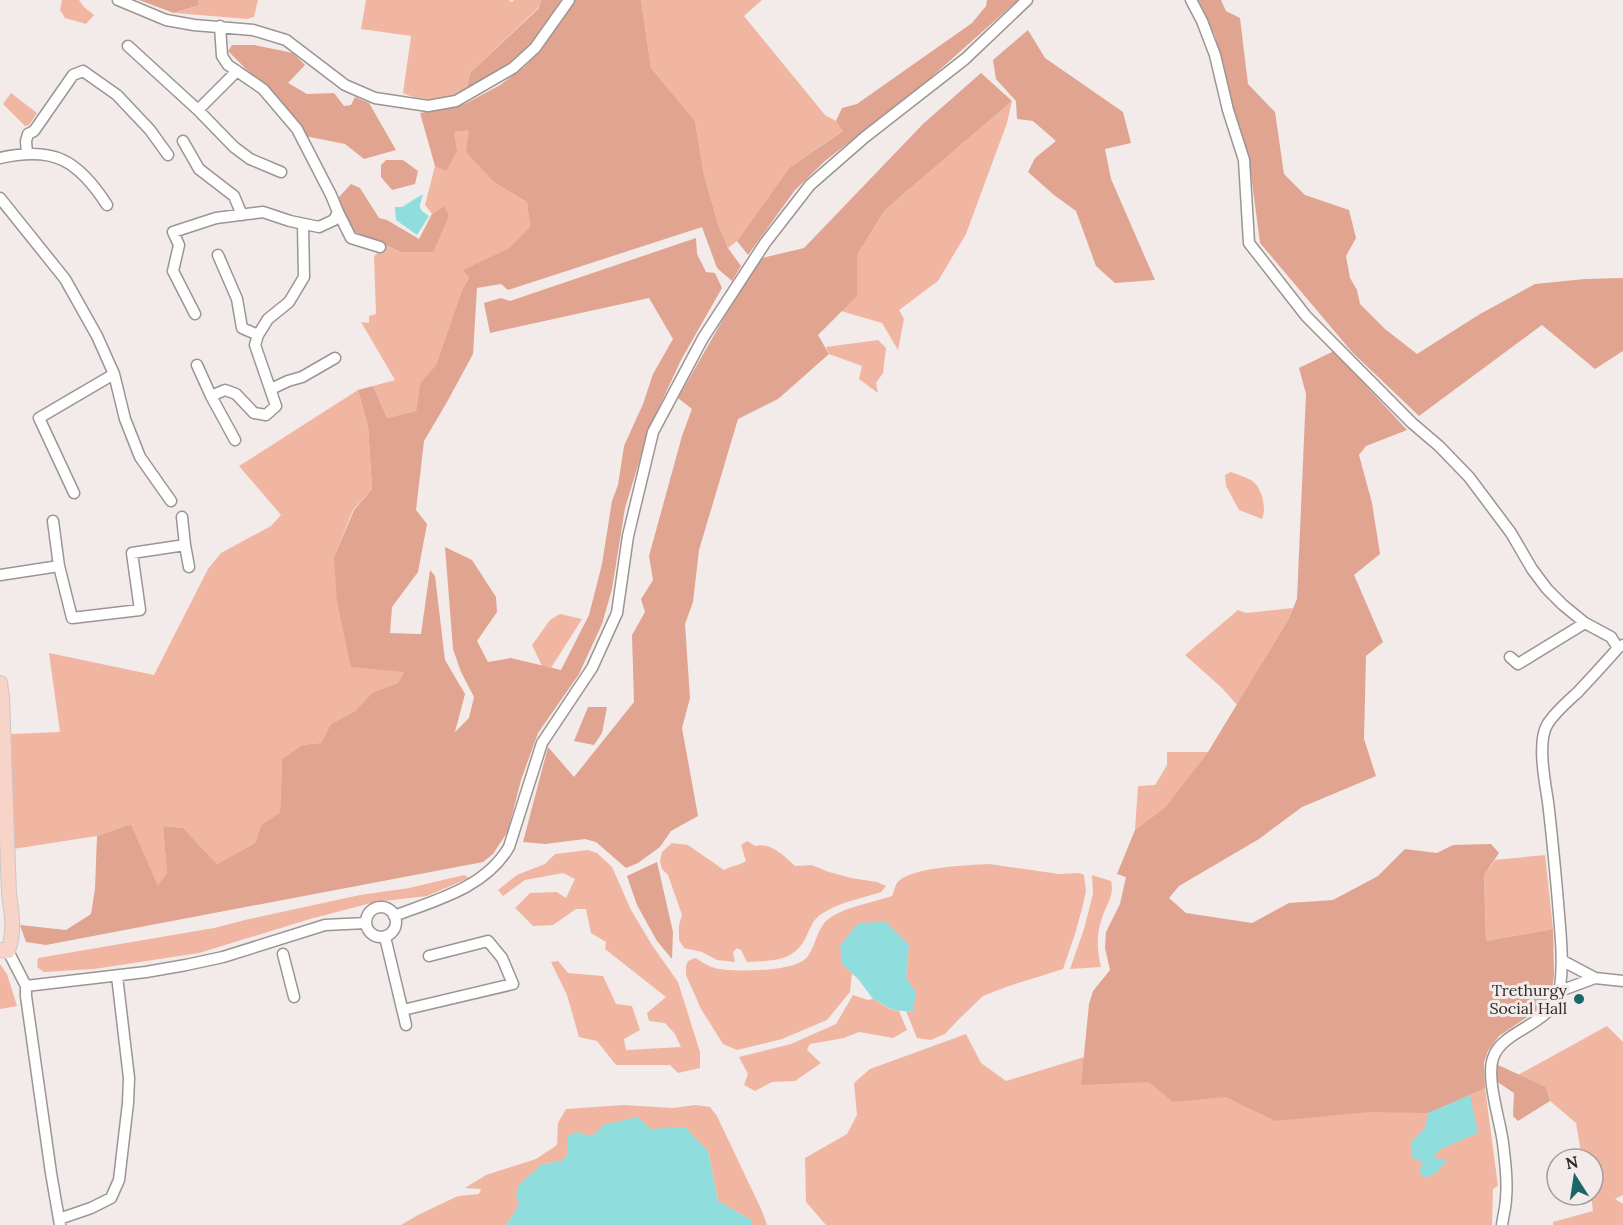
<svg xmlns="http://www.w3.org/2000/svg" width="1623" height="1225" viewBox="0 0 1623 1225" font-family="Lora,serif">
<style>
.green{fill:#f1b6a2}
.forest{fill:#e0a490}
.water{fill:#8fdddd}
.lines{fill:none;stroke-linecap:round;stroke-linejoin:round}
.minor-casing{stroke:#9b9593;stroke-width:13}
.major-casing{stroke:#c8c8c8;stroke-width:16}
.minor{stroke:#fff;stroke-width:10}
.major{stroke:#f8d3c7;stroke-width:14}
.poi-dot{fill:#196768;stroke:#f2ebe9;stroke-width:2}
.labels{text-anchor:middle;stroke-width:6;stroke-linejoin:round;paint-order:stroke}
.poi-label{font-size:16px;fill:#2d2a2a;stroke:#f2ebe9;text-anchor:end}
</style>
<rect width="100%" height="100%" fill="#f2ebe9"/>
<!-- green -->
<path class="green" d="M62 0H79L84 7 94 15 86 24 65 18 60 10Z
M198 0H258L254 17 247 19 175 13 199 5Z
M366 0H509L512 2 514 0H541L539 7 470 73 467 88C448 100 423 103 403 93L411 36 361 29Z
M641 0H762L744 16 825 115 836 121 844 130 789 168 737 241 728 248 718 224 704 175 695 121 651 68Z
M11 93 37 113 29 125 25 126 3 104Z
M1012 101 1007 123 966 234 938 281 899 310 904 319 898 350 882 323 841 311 857 296V255L885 210Z
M470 129 495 183 527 202 530 228 509 248 464 270 469 278 462 290 436 365 420 383 416 411 387 418 373 386 395 380 361 322 369 323V316L376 314 374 256 386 246 401 252H433L444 206 432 214 425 205 435 166 446 170 454 132Z
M878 340 886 348 883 373 876 383 878 393 859 379 862 366 829 354 826 347Z
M358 390 368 426 372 489 353 510 334 557 404 672 398 683 373 692 355 711 331 724 321 743 302 745 282 759 280 814 261 825 255 843 217 864 183 828 163 826 167 873 158 887 131 824 97 836 13 849 11 734 60 732 49 653 154 675 208 569 221 553 271 526 281 515 239 466Z
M1231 472C1249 479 1258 479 1263 500 1264 508 1265 511 1262 519L1239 510 1226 486 1225 475Z
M1293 608 1288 620 1237 705 1222 688 1185 655 1238 610 1246 613Z
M560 614 582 619 551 668 542 666 532 645 550 620Z
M1167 752H1208L1165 809 1135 830 1138 786 1155 785 1167 765Z
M747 841 755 846C771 842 784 856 795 866L812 865 829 872 851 878 877 882 886 886 881 892C863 898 840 902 823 913 814 918 811 926 807 935 794 963 774 960 747 962L741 950 737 948 733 952 735 962 717 960 702 952 684 948 679 940V925L682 915 668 875 662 869 660 861 662 852 672 843 688 845 724 870C732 865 739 866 746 861L741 845Z
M588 850 597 853 612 867 631 910 652 945 678 982 700 1052V1068L678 1073 670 1065H616L597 1041 579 1037 567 995 551 962 558 961 568 973 603 976 616 1004 632 1006 640 1030 624 1039 626 1050 681 1047 675 1034 665 1023 649 1021 647 1013 666 997 605 949 606 942 591 933 586 909H576L553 925 533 926 515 908 530 893 557 892 566 898 575 879 563 873 525 880 503 896 498 890 517 875 545 864 555 854Z
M1545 855 1553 929 1486 941 1484 875 1495 860Z
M989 864 1059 874 1079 873 1084 875 1086 891 1083 905 1075 934 1063 969 1006 987 983 996 958 1020 945 1034 931 1040 917 1038 906 1011 913 1012 906 978 909 945 842 964 852 973 850 992 827 1020 782 1039 737 1050 723 1044 701 1009 686 975V966L688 961 695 958C702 962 711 968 720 969 738 972 798 972 808 956 817 943 817 926 831 917 847 907 873 902 892 896 894 892 895 886 897 883 908 867 970 865 989 864Z
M464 875 469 878 427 896 375 902 310 919 199 953 94 969 44 972 37 967 38 958 214 928 245 920 360 895 409 888Z
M1092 875 1111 881C1115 895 1106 905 1102 918 1096 935 1097 950 1101 967L1070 969 1084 929 1093 894Z
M0 964 7 974 17 1006 0 1009Z
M853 995 868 1000 873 999 892 1010 899 1011 907 1030 893 1038 859 1032 844 1038 810 1044 807 1050 821 1063 795 1081 772 1082 755 1091 744 1085 748 1074 739 1057 791 1044 836 1024Z
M1607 1026 1623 1042V1195L1615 1199 1623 1204V1225H1553V1222L1593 1211 1591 1195H1593V1159H1582L1576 1123 1550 1101 1546 1087 1518 1075Z
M966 1034 981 1063 1006 1081 1130 1043 1482 1089 1485 1088 1498 1186 1493 1189 1492 1225H826L806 1202 805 1158 847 1134 857 1115 854 1083 870 1069Z
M623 1105 673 1108 695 1105 710 1107 717 1116 762 1211 767 1225H751V1220L718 1201 708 1151 597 1133 589 1136 576 1132 567 1155 562 1161 542 1164 512 1217 505 1225H401L418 1215 458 1196 479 1194 481 1189 465 1188 486 1175 536 1159 557 1145 558 1123 566 1109Z"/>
<!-- forest -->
<path class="forest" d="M139 0H198L199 5 174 13Z
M541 0H561L530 45 504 68 467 88 470 73 539 8Z
M574 0H641L651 68 695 121 704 175 718 224 728 248 741 266 732 281 717 268 702 227 508 290 501 284 477 288 473 354 447 402 424 441 416 510 427 524 418 572 392 607 390 633 421 634 430 570 435 576 445 660 465 694 455 732 469 718 474 697 461 672 453 649 445 547 472 560 496 597 497 612 477 641 488 662 511 658 561 670 589 615 602 564 612 501 618 485 624 446 643 404 653 374 673 339 649 298 490 333 484 303 501 298 510 301 696 238 697 254 706 272 715 273 722 288 681 360 649 429 625 508 612 589 602 624 579 674 538 733 521 780 508 831 493 854 483 862 46 945 26 942 20 925 66 930 91 914 95 889 97 836 131 824 158 886 167 873 163 826 183 828 217 864 255 843 261 825 280 813 282 759 302 745 321 743 331 724 355 711 373 692 398 683 404 672 351 667 337 602 334 557 354 510 372 489 368 426 358 390 373 386 387 418 416 411 420 383 436 365 462 290 469 278 463 270 509 248 530 227 527 202 495 183 466 152 469 130 454 132 457 151 446 171 435 166 420 113 465 104 500 85 524 67 542 49Z
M987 0H1018L927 81 825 161 795 190 748 255 737 241 789 168 843 131 836 121 842 108 857 104 972 23 986 6Z
M1198 0H1221L1226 11 1240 18 1248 84 1275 112 1284 174 1305 195 1349 210 1356 238 1346 256 1350 278 1357 290 1360 304 1385 329 1417 354 1480 314 1535 284 1585 279 1623 278V351L1595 369 1542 325 1419 416 1352 352 1260 243 1249 159 1232 107 1215 36Z
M1028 30 1045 58 1123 112 1131 143 1105 149 1111 179 1155 280 1115 283 1096 266 1076 211 1054 195 1028 172 1035 158 1056 141 1033 121 1017 119 1016 101 996 79 993 60Z
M232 45H254L293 53 305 65 288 83 307 94 334 93 344 106 351 105 355 97 369 103 396 150 364 159 345 144 305 136 269 87 246 69 228 51Z
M981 73 1012 101 885 210 857 255V296L818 335 829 354 778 399 738 419 699 550 693 602 685 624 690 698 682 728 698 816 671 831 660 847 638 863 626 868 596 842 585 839 545 844 523 842 548 747 574 777 634 702 632 635 645 612 641 599 653 580 649 556 682 436 692 409 678 398 725 316 762 258 804 248 923 124Z
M386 160H403L418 171 415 184 392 190 381 177V165Z
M351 184 360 188 379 218 387 220 419 239 432 214 444 206 449 216 433 252H401L355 232 340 206 339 197Z
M1334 351 1407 430 1366 446 1359 455 1372 503 1380 554 1354 575 1383 642 1366 656 1364 739 1376 776 1302 807 1259 839 1179 886 1169 898 1186 913 1252 923 1289 903 1333 900 1378 876 1405 849 1437 853 1453 845 1491 844 1499 853 1484 875 1486 941 1553 929 1554 974 1552 993 1542 1007 1499 1036 1488 1051 1484 1062 1485 1088 1428 1113 1369 1112 1275 1121 1226 1097 1173 1102 1149 1082 1081 1085 1089 1004 1093 991 1110 970 1105 948 1106 932 1120 904 1126 877 1117 874 1135 830 1165 808 1208 752 1288 620 1297 599 1306 394 1299 368Z
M588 707H607L602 733 594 745 574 741Z
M657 862 673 932 672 959 657 941 637 905 627 876Z
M1498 1065 1546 1087 1550 1101 1518 1121 1513 1116 1514 1093 1496 1081Z"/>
<!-- water -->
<path class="water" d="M423 194C420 207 416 208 429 216L417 235 396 220 395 207H402Z
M886 922 909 945 906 978 916 992 913 1012 893 1010 873 999 859 980 842 964 840 946 858 923Z
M1470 1095 1478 1133 1441 1149 1433 1158 1448 1160 1435 1174 1424 1178 1419 1172 1423 1163 1412 1157 1411 1142 1425 1128 1428 1113Z
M638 1117 651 1129 685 1127 708 1151 718 1201 751 1220V1225H505L512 1217 519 1203 516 1195 519 1185 542 1164 562 1161 567 1155 568 1136 576 1132C590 1136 594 1138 603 1125Z"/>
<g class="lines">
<defs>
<path id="minor" d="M118 0 166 20 194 25 253 30 286 40 345 85 375 98 428 106 456 101 513 68 535 48 569 0
M1191 0 1202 21 1215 55 1228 110 1244 160 1249 243 1306 316 1412 423 1439 446 1469 477 1511 533 1532 569 1547 589 1563 605 1585 623 1611 637 1618 648
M220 26 222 56 228 65 263 89 297 129 331 195 338 212 351 238 380 247
M128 46 198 110 237 71
M198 110 234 147 250 159 281 172
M183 141 199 169 234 196 242 215
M27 154 26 141 28 134 34 131 73 75 83 71 117 95 150 130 168 155
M0 158C54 146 78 160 107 205
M0 198 65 279 97 336 114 374 125 419 140 457 171 501
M218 255 237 299 242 328 258 335
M195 314 173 271 179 245 173 232 216 218 263 212 290 221 319 227 334 220 338 212
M197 365 211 396 225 390 236 394 254 413 266 415 276 406 255 345 258 335 268 319 289 302 304 277 303 224
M271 389 288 381 302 377 335 358
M211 396 235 440
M74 493 39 418 114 374
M53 521 59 566
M185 545 189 567
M0 575 59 566 72 618 140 610 132 553 185 545 182 517
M1510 657 1518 664 1585 623
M366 922a15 15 0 1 1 30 0a15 15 0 1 1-30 0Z
M394 916C436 900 485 888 509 847L542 743 592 668 617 613 628 536 653 432 703 338 765 243 810 185 865 137 965 59 1027 0
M385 937 406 1025
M8 951 26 986V996L51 1173 60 1225
M283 954 294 997
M1563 961 1595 978 1623 981
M26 986 146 972 186 965 223 957 325 925 366 923
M1560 991 1595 978
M403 1010 513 984 502 958 488 941 429 956
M59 1219 91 1208 111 1198 119 1180 128 1103 129 1078 117 976
M1502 1225C1503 1216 1506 1207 1506 1198 1508 1180 1505 1161 1503 1143 1500 1120 1486 1079 1493 1058 1503 1028 1554 1026 1560 988 1564 959 1560 930 1558 902 1555 868 1552 835 1548 802 1545 782 1537 743 1547 725 1554 713 1567 702 1578 692 1591 678 1605 663 1618 648L1623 645"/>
<path id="major" d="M0 683 2 697 9 894C12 915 15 930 8 951L0 950"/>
</defs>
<!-- minor casing -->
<use href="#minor" class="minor-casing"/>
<!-- major casing -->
<use href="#major" class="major-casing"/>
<!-- minor -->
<use href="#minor" class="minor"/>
<!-- major -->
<use href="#major" class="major"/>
</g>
<!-- markers -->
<circle class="poi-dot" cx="1579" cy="999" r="6"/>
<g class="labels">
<!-- poi labels -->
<g class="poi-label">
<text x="1567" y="996">Trethurgy<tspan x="1567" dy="18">Social Hall</tspan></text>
</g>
</g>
<!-- north arrow -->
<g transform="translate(1575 1177) rotate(348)"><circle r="28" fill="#f2ebe9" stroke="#a39e9d" stroke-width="1.5"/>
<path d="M0-4.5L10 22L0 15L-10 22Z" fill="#196768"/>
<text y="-9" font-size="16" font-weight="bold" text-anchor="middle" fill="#2d2a2a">N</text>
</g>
</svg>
